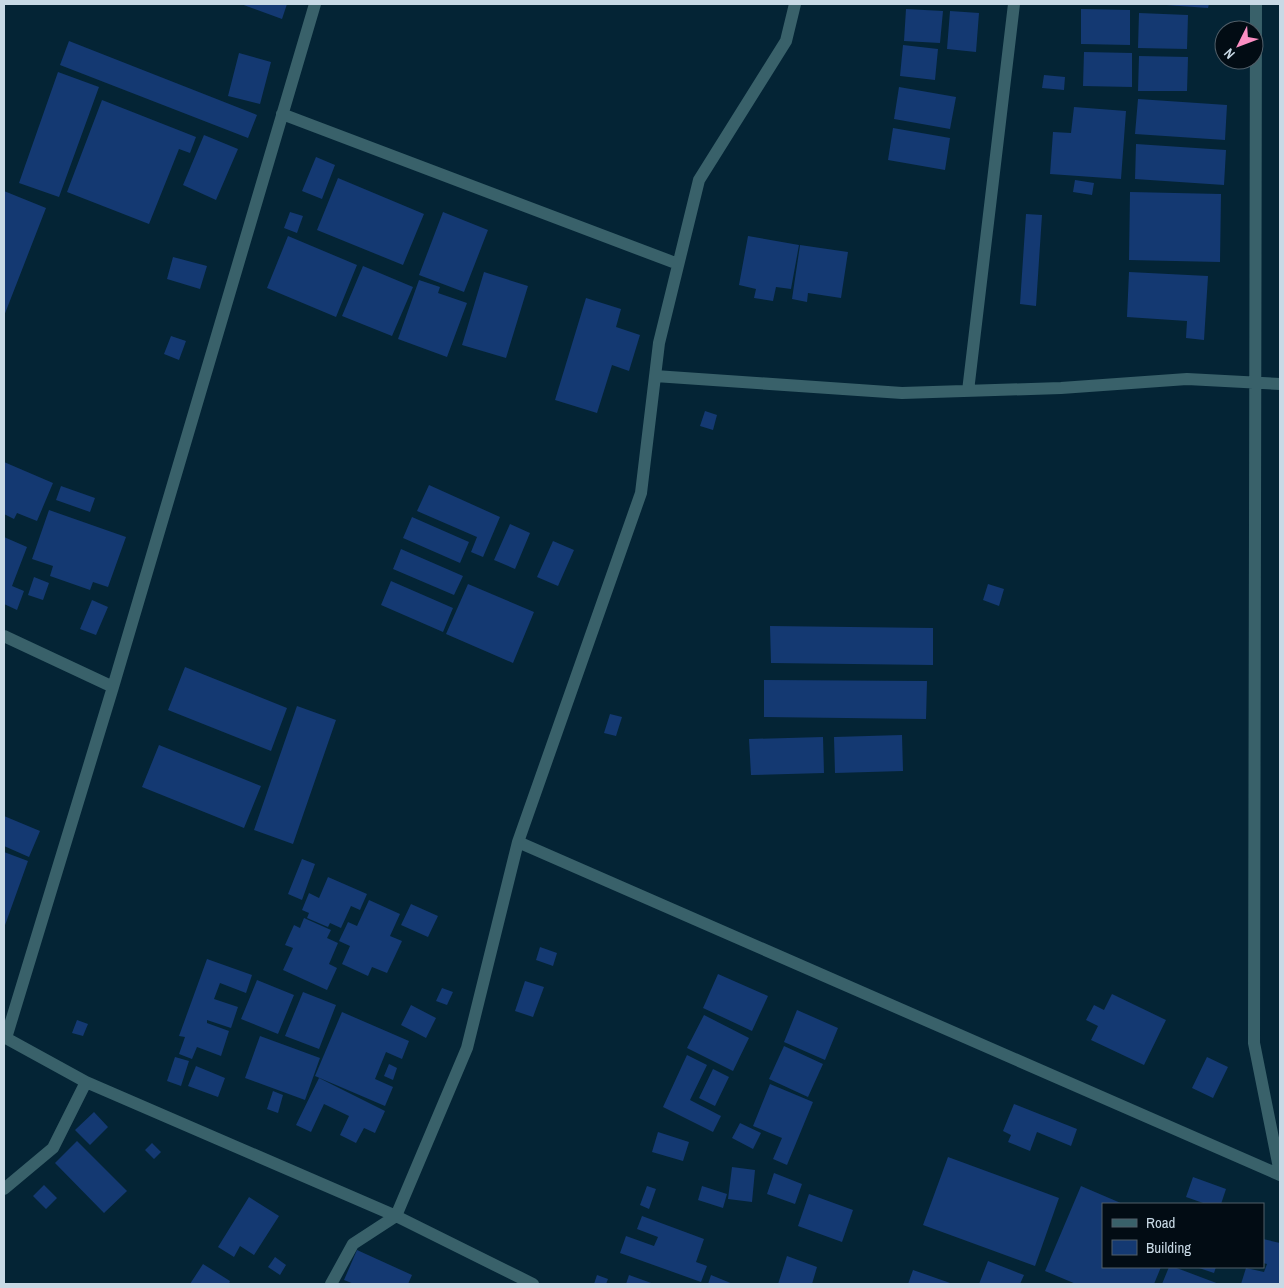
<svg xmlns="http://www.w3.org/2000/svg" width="1284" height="1288" viewBox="0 0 1284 1288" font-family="'Archivo Narrow',sans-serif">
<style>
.building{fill:#143972}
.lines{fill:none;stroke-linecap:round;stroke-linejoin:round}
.minor{stroke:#39616a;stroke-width:12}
</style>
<rect width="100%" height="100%" fill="#042435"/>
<!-- building -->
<path class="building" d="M241 4H287L282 19Z
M1166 4H1209L1208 8 1166 5Z
M906 9 943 11 940 43 904 41Z
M1081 9 1130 10V45L1081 44Z
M950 11 979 13 976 52 947 49Z
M1139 13 1188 15 1187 49 1138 48Z
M69 41 257 115 248 138 60 65Z
M903 45 938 49 935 80 900 76Z
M1084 52 1132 53V87L1083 86Z
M239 53 271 62 260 104 228 96Z
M1139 56 1188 57 1187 91H1138Z
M58 72 99 87 59 197 19 183Z
M1044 75 1065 77 1064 90 1042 88Z
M899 87 956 97 950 129 894 119Z
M1138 99 1227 105 1225 140 1135 134Z
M102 100 196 137 190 153 179 149 149 224 67 192Z
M1074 107 1126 111 1121 179 1050 174 1053 132 1071 133Z
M893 128 950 138 945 170 888 160Z
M204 135 238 149 216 200 183 185Z
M1136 144 1226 150 1224 185 1135 179Z
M316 157 335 165 322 199 302 191Z
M338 178 424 214 403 265 317 230Z
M1075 180 1094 183 1092 195 1073 192Z
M4 191 46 208 4 316Z
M1130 192 1221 194 1220 262 1129 260Z
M290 212 303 216 297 233 284 228Z
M443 212 488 230 464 292 419 275Z
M1026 214 1042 215 1036 306 1020 304Z
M288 236 357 265 336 317 267 288Z
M748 236 799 245 791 289 776 287 773 301 754 298 756 289 739 285Z
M800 245 848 252 841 298 808 293 807 302 792 299Z
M173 257 207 266 200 289 167 279Z
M363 266 413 287 392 336 342 316Z
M484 272 528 286 506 358 462 345Z
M1129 272 1208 276 1204 340 1186 338 1187 321 1127 317Z
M419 280 440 287 438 293 467 303 447 357 398 339Z
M586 298 621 309 616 327 640 335 629 371 612 365 597 413 555 400Z
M171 336 186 341 179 360 164 354Z
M705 411 717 415 713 430 700 426Z
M4 462 53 483 37 521 17 513 14 519 4 514Z
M429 485 500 517 483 557 471 552 477 537 417 511Z
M61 486 95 498 90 512 56 500Z
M49 510 126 537 108 587 93 582 90 590 50 576 53 566 32 559Z
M412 517 469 542 460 563 403 538Z
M510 524 530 533 515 569 494 560Z
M4 537 27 547 12 586 24 591 17 610 4 604V590L5 586 4 585Z
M553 541 574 550 558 586 537 577Z
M401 549 463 576 454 595 393 569Z
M34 577 49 583 43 600 28 595Z
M391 581 453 608 443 632 381 605Z
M468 584 534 612 513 663 446 634Z
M988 584 1004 589 999 606 983 600Z
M92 600 108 607 96 635 80 629Z
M770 626 933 628V665L771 663Z
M185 667 287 708 271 751 168 710Z
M764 680 927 681 926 719 764 717Z
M297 706 336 720 293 844 254 830Z
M610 714 622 717 616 736 604 733Z
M902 735 903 771 835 773 834 737Z
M823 737 824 773 751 775 749 739Z
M159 745 261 786 244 828 142 787Z
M4 816 40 831 29 857 4 846Z
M4 852 28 861 4 928Z
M302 859 315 864 302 900 288 894Z
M328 877 367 894 360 910 351 906 341 928 330 923 328 927 307 918 309 913 302 910 309 893 319 898Z
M369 900 400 914 390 936 402 941 387 973 372 967 368 976 342 964 350 946 339 941 348 922 357 926Z
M411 904 438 916 428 937 401 925Z
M304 918 331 930 327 938 338 943 329 964 337 968 327 990 283 970 293 948 285 945 294 925 300 928Z
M540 947 557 953 553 966 536 960Z
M207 959 252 975 246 993 220 983 214 999 238 1007 231 1028 207 1020V1023L229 1031 221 1056 197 1047 192 1059 179 1054 185 1037 179 1036Z
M718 974 768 996 752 1031 703 1008Z
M257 980 294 995 278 1034 241 1019Z
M525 981 544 987 533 1017 515 1011Z
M442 988 453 992 447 1005 436 1001Z
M303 992 336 1005 319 1049 285 1036Z
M1112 994 1166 1020 1144 1065 1091 1040 1098 1026 1086 1020 1094 1005 1104 1010Z
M411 1005 436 1018 426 1038 401 1025Z
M797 1010 838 1028 825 1060 784 1042Z
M342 1012 409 1041 402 1059 386 1052 375 1079 393 1087 385 1106 315 1076Z
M704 1015 749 1038 733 1071 687 1048Z
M77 1020 88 1024 83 1036 72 1033Z
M260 1036 320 1058 305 1100 245 1078Z
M784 1046 823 1064 808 1097 769 1079Z
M687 1055 707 1065 690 1100 721 1116 713 1132 663 1107Z
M175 1057 189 1061 181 1086 167 1081Z
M1207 1057 1228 1067 1213 1098 1192 1088Z
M389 1064 397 1068 393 1080 384 1076Z
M196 1066 225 1078 218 1097 188 1086Z
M713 1069 729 1077 715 1106 699 1098Z
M319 1078 385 1111 375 1133 364 1128 356 1143 340 1135 349 1116 324 1104 311 1132 296 1125Z
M770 1084 813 1102 787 1165 773 1159 782 1138 753 1126Z
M273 1091 283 1095 278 1113 267 1109Z
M1014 1104 1077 1129 1071 1146 1037 1132 1030 1151 1008 1142 1011 1135 1003 1131Z
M94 1112 108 1127 90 1145 75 1130Z
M740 1123 761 1133 753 1149 732 1138Z
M658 1132 689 1142 683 1161 652 1152Z
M77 1141 127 1191 104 1213 55 1163Z
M152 1143 161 1152 154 1159 145 1150Z
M948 1157 1059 1198 1035 1266 923 1225Z
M732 1167 755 1170 752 1202 728 1199Z
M774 1173 802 1184 795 1204 767 1194Z
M1193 1177 1226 1189 1221 1204H1206L1186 1197Z
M44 1185 57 1198 46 1209 33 1196Z
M647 1186 656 1189 649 1209 640 1205Z
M702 1186 727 1194 723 1208 698 1200Z
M1081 1186 1123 1204H1103V1267H1161L1154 1284H1076L1045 1271Z
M809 1194 853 1210 842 1242 798 1226Z
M249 1197 279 1216 254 1255 240 1246 234 1257 218 1247Z
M642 1216 704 1239 696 1262 707 1266 701 1282 620 1253 626 1236 654 1246 658 1237 637 1229Z
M1263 1239 1280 1243V1284H1241L1246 1268 1264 1272 1267 1264 1263 1263Z
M357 1250 412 1275 408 1284H354L344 1280Z
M787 1256 817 1267 812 1284H778Z
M275 1257 286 1265 280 1275 268 1267Z
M988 1261 1024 1275 1020 1284H979Z
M203 1264 230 1281 229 1284H190Z
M1169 1267H1174L1219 1284H1162Z
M1196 1267H1216L1214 1273Z
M913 1270 953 1284H908Z
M597 1275 608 1279 606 1284H594Z
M629 1275 654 1284H626Z
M711 1275 733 1284H708Z"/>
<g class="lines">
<!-- minor -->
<path class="minor" d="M1256 4 1254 1043 1280 1173
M282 114 678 264
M655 376 902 393 1061 388 1187 379 1280 384
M968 391 1014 4
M4 636 113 687
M518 842 1280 1175
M4 1037 86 1082 396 1216 533 1284
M6 1038 113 687 315 4
M4 1189 53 1148 86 1082
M331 1284 353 1244 396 1216 467 1048 518 842 641 493 659 343 699 180 786 41 795 4"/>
</g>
<!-- border -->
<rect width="1284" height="1288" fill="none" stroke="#c8d9e5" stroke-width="10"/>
<!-- legend -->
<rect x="1102" y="1203" width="162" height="65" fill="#020c14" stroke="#515e68"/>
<rect x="1112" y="1219" width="25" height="8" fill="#39616a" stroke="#515e68"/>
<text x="1146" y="1228" font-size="15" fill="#c8d9e5">Road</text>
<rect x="1112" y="1240" width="25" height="15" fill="#143972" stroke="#515e68"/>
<text x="1146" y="1253" font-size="15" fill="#c8d9e5">Building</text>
<!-- north arrow -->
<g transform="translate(1239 45) rotate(228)"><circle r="24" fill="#020c14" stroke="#515e68"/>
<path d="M0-4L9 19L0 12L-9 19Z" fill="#fb8fc3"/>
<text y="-8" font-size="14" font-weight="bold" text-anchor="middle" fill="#c8d9e5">N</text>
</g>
</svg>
